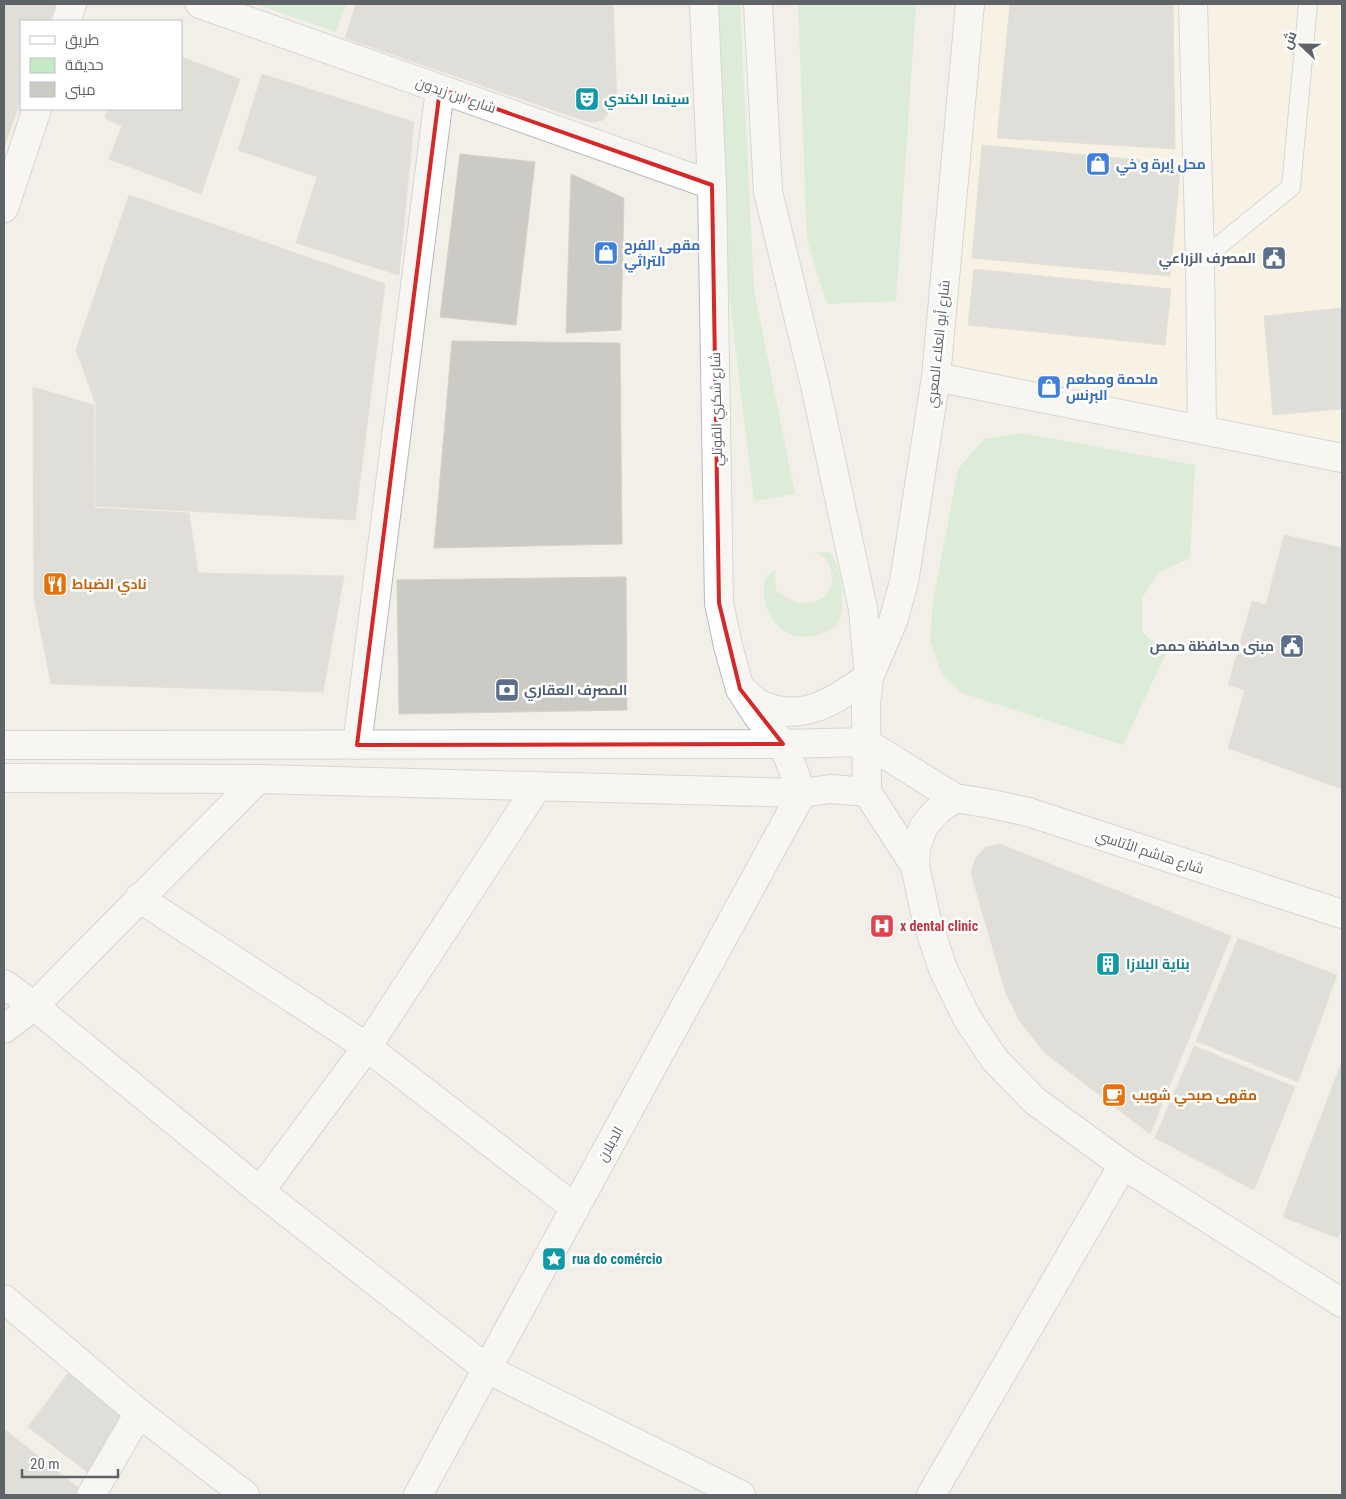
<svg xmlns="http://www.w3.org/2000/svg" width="1346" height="1499" viewBox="0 0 1346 1499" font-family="'Roboto Condensed',Cairo,sans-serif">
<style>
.commercial{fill:#fef7e0}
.green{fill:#c5e8c5}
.building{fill:#cccac5;stroke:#d6d1c6}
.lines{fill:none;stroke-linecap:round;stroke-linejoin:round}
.service-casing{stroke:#b5b8bc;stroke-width:20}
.minor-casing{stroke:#b5b8bc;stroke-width:30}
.secondary-casing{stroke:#b6babf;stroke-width:30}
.service{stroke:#fff;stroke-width:18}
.minor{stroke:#fff;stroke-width:28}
.secondary{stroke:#fff;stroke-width:28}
.marked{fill:none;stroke:#d62828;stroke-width:4;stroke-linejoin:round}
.labels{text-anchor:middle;stroke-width:5;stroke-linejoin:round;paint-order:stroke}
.street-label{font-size:14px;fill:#5f6368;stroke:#fff}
.culture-label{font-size:14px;font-weight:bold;fill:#0d838f;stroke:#fff;text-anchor:start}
.shop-label{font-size:14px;font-weight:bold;fill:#366cbe;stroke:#fff;text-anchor:start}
.service-label{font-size:14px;font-weight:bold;fill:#4e5e75;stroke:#fff;text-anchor:end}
.food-label{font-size:14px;font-weight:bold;fill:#c56008;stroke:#fff;text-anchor:start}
.health-label{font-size:14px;font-weight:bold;fill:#be3a42;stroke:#fff;text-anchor:start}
</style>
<rect width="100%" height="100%" fill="#f1efe8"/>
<!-- commercial -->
<path class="commercial" d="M970 4H1342V459L936 377Z"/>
<!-- green -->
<path class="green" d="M256 4H346L336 32Z
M712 4H740L754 290 795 494 754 501 723 245Z
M798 4H916L896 301 827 304 807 240Z
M1022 433 1195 465 1190 558 1158 573 1142 598V632L1166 653 1123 745 962 693 942 675 930 641 933 602 958 469 984 439Z
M815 552H830C838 564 841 577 842 592 842 601 843 615 838 623 835 628 828 631 822 633 792 646 766 624 764 593 763 583 765 575 775 571L776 590C784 596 791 602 801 603 818 605 833 595 832 577 831 570 830 563 825 558 822 556 818 554 815 552Z"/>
<!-- building -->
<path class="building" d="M4 4H56L49 21H21V99L4 148Z
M356 4H452L458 6 459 4H613L617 102 603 120 592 122 579 119 345 38Z
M1010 4H1173L1175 149 997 138Z
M181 57 240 79 201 194 109 159 122 126 105 118 108 109H181Z
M262 74 414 122 399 275 296 243 317 177 238 150Z
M982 145 1181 164 1170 276 972 258Z
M460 154 535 162 516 325 440 317Z
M571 174 624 198 621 330 566 333Z
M129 195 385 284 355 520 95 506 96 405 76 350Z
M974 269 1171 289 1165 345 968 325Z
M1342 308V409L1273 415 1264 316Z
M452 341 620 343 622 544 434 548Z
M33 387 94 405V508L189 513 198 573 344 576 323 692 51 684 34 599Z
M1284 535 1342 548V789L1228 748 1245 690 1228 685 1252 601 1266 605Z
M626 577 627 710 399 714 397 580Z
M1000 844 1231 936 1150 1134 1045 1053 1019 1020 1005 991 971 873 975 859 986 847Z
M1238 938 1337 975 1298 1082 1196 1041Z
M1194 1046 1295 1087 1254 1190 1155 1138Z
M1342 1061V1227L1338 1238 1283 1217Z
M72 1368 134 1415 90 1474 28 1427Z
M4 1429 86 1494 85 1495H4Z"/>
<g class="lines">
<defs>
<path id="service" d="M1200 261 1291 187 1308 4"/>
<path id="minor" d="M200 4 712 185
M1193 4 1200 261 1202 430
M66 21 72 4
M4 208 37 109
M936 377 1342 458
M869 677 893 621 904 582 936 377 970 4
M357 745 440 89
M139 898 367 1047 575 1208
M4 984 34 1006 260 1191 487 1369 741 1495
M4 1029 34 1006 258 779
M260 1191 367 1047 537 787
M4 1299 139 1413 245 1495
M91 1495 139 1413
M418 1495 802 793
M931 1495 1123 1165"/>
<path id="secondary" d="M704 4 712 185 719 603 728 646 740 689 759 718 783 744 802 793
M758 4 768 192 815 385 863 609 869 677 866 705 867 792
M744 691C749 696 756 702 762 705 804 724 835 699 869 677
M4 745 783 744 865 742 955 798 992 804 1028 812 1342 914
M4 778 258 779 802 793 830 789 867 792 915 866
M955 798 937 811 924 826 916 847 915 866 927 921 943 969 967 1018 995 1060 1035 1101 1123 1165 1342 1303"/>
</defs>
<!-- service casing -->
<use href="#service" class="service-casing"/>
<!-- minor casing -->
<use href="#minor" class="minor-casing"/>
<!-- secondary casing -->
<use href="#secondary" class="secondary-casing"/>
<!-- service -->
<use href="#service" class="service"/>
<!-- minor -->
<use href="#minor" class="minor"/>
<!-- secondary -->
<use href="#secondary" class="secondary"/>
</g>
<!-- marked area -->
<path d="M0 0H1346V1499H0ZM440 89 712 185 719 603 740 689 783 744 357 745Z" fill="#f1efe8" fill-opacity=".55" fill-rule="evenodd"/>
<path class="marked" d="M440 89 712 185 719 603 740 689 783 744 357 745Z"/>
<!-- icons -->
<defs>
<symbol id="theatre-square" viewBox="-11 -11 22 22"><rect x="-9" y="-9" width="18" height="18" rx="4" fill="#0f9aa8" stroke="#fff"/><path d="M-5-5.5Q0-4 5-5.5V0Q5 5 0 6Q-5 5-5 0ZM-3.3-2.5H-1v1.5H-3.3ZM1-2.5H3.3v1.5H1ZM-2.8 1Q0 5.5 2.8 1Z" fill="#fff"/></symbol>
<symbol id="shop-square" viewBox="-11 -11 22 22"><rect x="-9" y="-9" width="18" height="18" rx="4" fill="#3f7fe0" stroke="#fff"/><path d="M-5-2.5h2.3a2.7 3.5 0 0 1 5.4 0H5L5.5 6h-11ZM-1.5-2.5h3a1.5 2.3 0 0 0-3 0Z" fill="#fff"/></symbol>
<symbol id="civic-square" viewBox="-11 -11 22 22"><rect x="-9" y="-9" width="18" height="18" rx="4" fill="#5c6f8a" stroke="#fff"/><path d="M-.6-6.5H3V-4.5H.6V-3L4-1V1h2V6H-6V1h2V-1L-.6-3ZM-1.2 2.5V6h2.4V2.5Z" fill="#fff"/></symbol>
<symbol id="restaurant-square" viewBox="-11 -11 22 22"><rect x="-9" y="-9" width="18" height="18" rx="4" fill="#e8710a" stroke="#fff"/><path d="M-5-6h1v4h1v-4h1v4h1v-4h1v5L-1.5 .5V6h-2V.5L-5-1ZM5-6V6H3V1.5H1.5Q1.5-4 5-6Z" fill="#fff"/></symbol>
<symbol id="bank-square" viewBox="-11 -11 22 22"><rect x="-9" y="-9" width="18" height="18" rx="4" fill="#5c6f8a" stroke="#fff"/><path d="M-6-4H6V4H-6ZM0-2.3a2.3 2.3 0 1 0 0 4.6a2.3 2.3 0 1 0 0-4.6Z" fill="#fff"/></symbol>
<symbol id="hospital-square" viewBox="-11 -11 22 22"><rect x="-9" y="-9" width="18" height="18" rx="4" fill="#e0444e" stroke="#fff"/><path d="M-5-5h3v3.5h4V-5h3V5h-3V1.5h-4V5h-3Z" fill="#fff"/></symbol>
<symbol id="building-square" viewBox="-11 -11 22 22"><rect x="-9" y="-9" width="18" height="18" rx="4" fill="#0f9aa8" stroke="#fff"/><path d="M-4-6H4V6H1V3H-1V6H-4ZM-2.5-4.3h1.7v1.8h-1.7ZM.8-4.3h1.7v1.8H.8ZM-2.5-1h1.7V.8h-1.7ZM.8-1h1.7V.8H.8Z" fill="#fff"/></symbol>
<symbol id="cafe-square" viewBox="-11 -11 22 22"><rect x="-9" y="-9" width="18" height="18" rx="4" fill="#e8710a" stroke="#fff"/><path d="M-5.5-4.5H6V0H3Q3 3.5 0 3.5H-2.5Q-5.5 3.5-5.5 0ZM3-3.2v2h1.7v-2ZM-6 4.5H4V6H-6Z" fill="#fff"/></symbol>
<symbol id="sight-square" viewBox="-11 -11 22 22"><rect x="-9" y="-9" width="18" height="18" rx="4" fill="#0f9aa8" stroke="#fff"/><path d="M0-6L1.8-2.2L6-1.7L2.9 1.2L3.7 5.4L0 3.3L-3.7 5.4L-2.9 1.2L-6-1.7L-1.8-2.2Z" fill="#fff"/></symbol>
</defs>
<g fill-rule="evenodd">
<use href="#theatre-square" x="573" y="85" width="28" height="28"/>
<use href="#shop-square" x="1084" y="150" width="28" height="28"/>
<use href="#shop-square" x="592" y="239" width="28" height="28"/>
<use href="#civic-square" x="1260" y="244" width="28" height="28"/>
<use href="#shop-square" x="1035" y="373" width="28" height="28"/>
<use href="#restaurant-square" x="41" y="570" width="28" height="28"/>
<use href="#civic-square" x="1278" y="632" width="28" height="28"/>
<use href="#bank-square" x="493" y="676" width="28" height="28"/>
<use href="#hospital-square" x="868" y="912" width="28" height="28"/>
<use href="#building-square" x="1094" y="950" width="28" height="28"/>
<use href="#cafe-square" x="1100" y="1081" width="28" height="28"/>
<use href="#sight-square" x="540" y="1245" width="28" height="28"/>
</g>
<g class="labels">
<!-- street labels -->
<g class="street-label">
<text transform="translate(456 95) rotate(19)" y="5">شارع ابن زيدون</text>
<text transform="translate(938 344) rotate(-84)" y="5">شارع أبو العلاء المعري</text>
<text transform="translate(716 409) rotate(-91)" y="5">شارع شكري القوتلي</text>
<text transform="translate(1150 852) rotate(18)" y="5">شارع هاشم الأتاسي</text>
<text transform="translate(610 1144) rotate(-61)" y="5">الدبلان</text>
</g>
<!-- culture labels -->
<g class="culture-label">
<text x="604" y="104">سينما الكندي</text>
<text x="1126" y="969">بناية البلازا</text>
<text x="572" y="1264">rua do comércio</text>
</g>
<!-- shop labels -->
<g class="shop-label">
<text x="1116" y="169">محل إبرة و خي</text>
<text x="624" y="250">مقهى الفرح<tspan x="624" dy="16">التراثي</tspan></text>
<text x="1066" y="384">ملحمة ومطعم<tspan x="1066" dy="16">البرنس</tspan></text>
</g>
<!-- service labels -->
<g class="service-label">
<text x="1256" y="263">المصرف الزراعي</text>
<text x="1274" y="651">مبنى محافظة حمص</text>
<text x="524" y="695" text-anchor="start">المصرف العقاري</text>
</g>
<!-- food labels -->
<g class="food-label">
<text x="72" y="589">نادي الضباط</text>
<text x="1132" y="1100">مقهى صبحي شويب</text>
</g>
<!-- health labels -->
<g class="health-label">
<text x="900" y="931">x dental clinic</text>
</g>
</g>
<!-- border -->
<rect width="1346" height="1499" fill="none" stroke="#5f6368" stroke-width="10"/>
<!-- legend -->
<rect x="20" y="20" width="162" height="90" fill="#ffffff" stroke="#bfc1c3"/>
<rect x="30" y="36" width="25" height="8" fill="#ffffff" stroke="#bfc1c3"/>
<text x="65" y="45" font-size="15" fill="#5f6368">طريق</text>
<rect x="30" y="58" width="25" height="15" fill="#c5e8c5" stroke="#bfc1c3"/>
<text x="65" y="70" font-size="15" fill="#5f6368">حديقة</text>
<rect x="30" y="82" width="25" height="15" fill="#cccac5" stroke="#bfc1c3"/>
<text x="65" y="95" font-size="15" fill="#5f6368">مبنى</text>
<!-- north arrow -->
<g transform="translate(1301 45) rotate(292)" stroke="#ffffff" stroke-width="4" paint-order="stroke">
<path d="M0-4L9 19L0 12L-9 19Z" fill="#5f6368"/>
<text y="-8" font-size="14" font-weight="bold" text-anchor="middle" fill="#5f6368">ش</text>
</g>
<!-- scale -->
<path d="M22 1469v8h96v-8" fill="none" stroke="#5f6368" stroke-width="2.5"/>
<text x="30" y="1469" font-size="15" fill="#5f6368" stroke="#ffffff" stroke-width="4" paint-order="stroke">20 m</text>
</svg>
